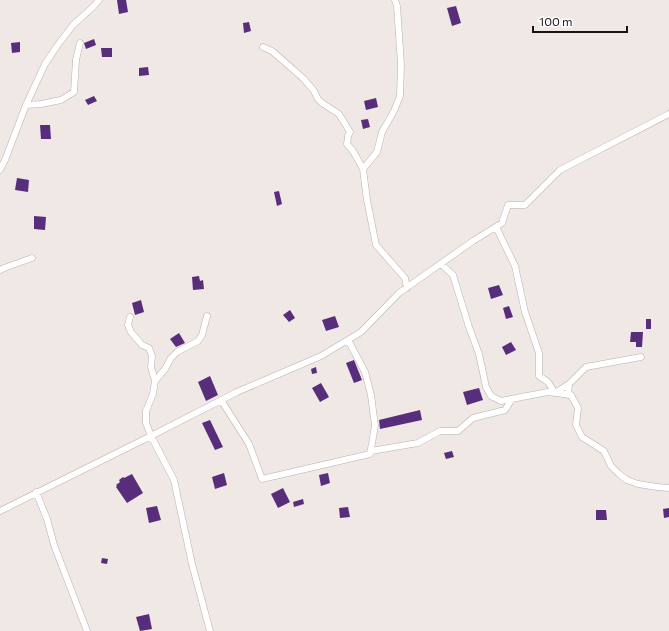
<svg xmlns="http://www.w3.org/2000/svg" width="669" height="631" viewBox="0 0 669 631" font-family="Commissioner,sans-serif">
<style>
.building{fill:#582e7c}
.lines{fill:none;stroke-linecap:round;stroke-linejoin:round}
.minor-casing{stroke:#b8b1ae;stroke-width:7}
.minor{stroke:#fff;stroke-width:6}
</style>
<rect width="100%" height="100%" fill="#efe8e5"/>
<!-- building -->
<path class="building" d="M117 0H126L128 12 119 14Z
M456 6 461 23 452 26 447 8Z
M249 22 251 31 244 33 243 23Z
M94 39 96 45 86 49 84 43Z
M20 42V52L12 53 11 43Z
M101 48H112V57H102Z
M148 67 149 75 139 76V68Z
M94 96 97 101 88 105 85 100Z
M376 98 378 107 366 110 364 101Z
M368 119 370 127 363 129 361 120Z
M40 125H50L51 139H41Z
M17 178 29 180 28 192 15 190Z
M279 191 282 204 277 206 274 192Z
M34 216 46 217 45 230 34 229Z
M199 276 200 281 203 280 204 289 193 290 192 277Z
M499 285 503 295 491 299 488 288Z
M141 300 144 312 135 315 132 303Z
M509 306 513 317 506 319 503 308Z
M290 310 295 318 289 322 283 315Z
M335 316 339 327 326 331 322 320Z
M646 319H651V329H646Z
M631 332H643L642 347H636V342H630Z
M179 333 185 343 176 347 170 339Z
M511 342 516 350 506 355 502 347Z
M354 360 362 380 354 383 346 363Z
M316 367 317 373 312 374 311 369Z
M210 376 218 395 206 401 198 382Z
M321 383 329 397 320 402 312 388Z
M479 388 483 400 467 405 463 392Z
M420 410 422 420 380 429 379 420Z
M210 420 223 447 215 450 202 423Z
M452 451 454 457 446 459 444 453Z
M224 473 227 485 215 489 212 477Z
M328 473 330 483 321 486 319 475Z
M132 474 143 493 127 503 116 487 117 486 116 485 120 482 119 480 123 477 124 478Z
M283 488 290 502 278 508 271 494Z
M303 499 304 504 294 507 293 502Z
M157 506 161 520 149 523 146 508Z
M348 507 350 517 340 518 339 508Z
M669 508V517L664 518 663 509Z
M596 510H606L607 520H596Z
M102 558 108 559 107 564 101 563Z
M149 614 152 629 140 631 136 617Z"/>
<g class="lines">
<defs>
<path id="minor" d="M395 0 397 6 401 64 400 96 394 111 382 132 377 152 363 169 367 200 376 245 405 278 407 288
M263 47 272 51 304 79 314 91 318 99 322 103 339 114 350 132 348 136 347 144 353 151 363 169
M26 105 41 104 61 100 74 92 76 60 80 43
M0 170 5 160 26 105 45 64 57 46 73 25 93 7 99 0
M496 227 515 266 525 312 539 353V376L548 382 555 393 569 384 568 395
M441 264 453 275 469 327 479 354 486 387 491 396 501 401 548 392 571 395 578 408 576 425 582 437 604 451 611 466 619 474 627 480 638 484 657 487 669 488
M0 270 4 268 32 258
M130 317 128 325 131 332 142 345 149 348 152 356 151 367 155 381 153 394 146 411V423L151 436 174 480 192 564 210 631
M155 381 165 369 171 358 177 352 198 341 202 335 207 316
M569 384 586 367 641 357
M221 400 249 444 262 479 370 454 375 426 371 395 365 372 348 340
M371 451 418 443 440 431H458L473 418 505 410 512 399
M36 492 47 519 54 545 87 631
M0 511 151 436 237 392 321 356 361 332 399 293 473 241 502 223 508 205H525L560 170 669 114"/>
</defs>
<!-- minor casing -->
<use href="#minor" class="minor-casing"/>
<!-- minor -->
<use href="#minor" class="minor"/>
</g>
<!-- scale -->
<path d="M533 26v6h94v-6" fill="none" stroke="#171413" stroke-width="2"/>
<text x="539" y="26" font-size="12" fill="#171413" stroke="#ffffff" stroke-width="3" paint-order="stroke">100 m</text>
</svg>
